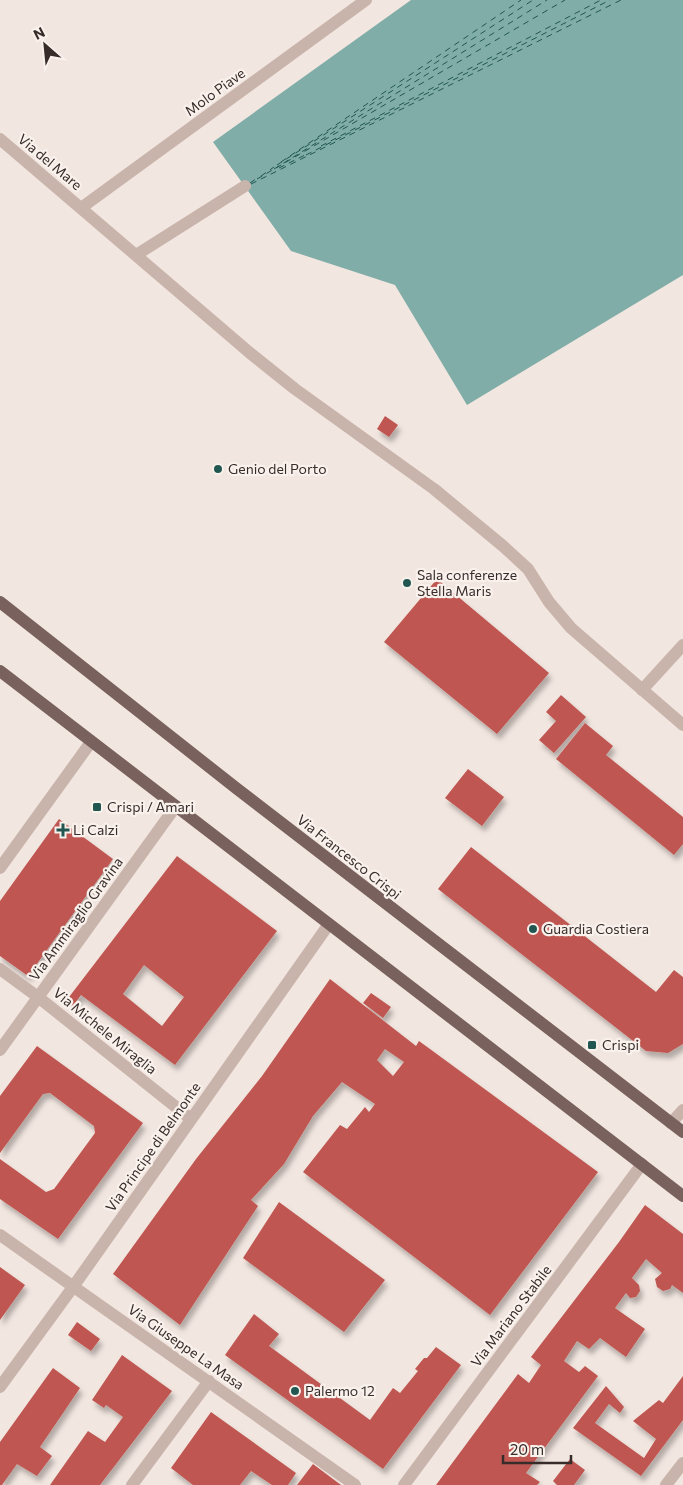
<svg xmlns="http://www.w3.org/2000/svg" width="683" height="1485" viewBox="0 0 683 1485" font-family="Commissioner,sans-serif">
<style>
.water{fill:#80ada7}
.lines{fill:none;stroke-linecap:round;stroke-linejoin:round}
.ferry{stroke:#225751;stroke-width:1;stroke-dasharray:6 5;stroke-linecap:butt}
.building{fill:#bf5751;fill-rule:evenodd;filter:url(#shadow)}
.minor{stroke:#c9b4ac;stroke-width:12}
.major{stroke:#79615d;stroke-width:12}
.poi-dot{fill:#225751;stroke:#f9f1ec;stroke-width:2}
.labels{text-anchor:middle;stroke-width:4.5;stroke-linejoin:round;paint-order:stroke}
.street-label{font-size:14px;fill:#382c2b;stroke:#f9f1ec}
.poi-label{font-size:14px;fill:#382c2b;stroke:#f9f1ec;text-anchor:start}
</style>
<defs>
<filter id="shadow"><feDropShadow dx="3" dy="5.5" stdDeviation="2.5" flood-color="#0004"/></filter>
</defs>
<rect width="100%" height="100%" fill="#f2e6e0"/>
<!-- water -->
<path class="water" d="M411 0H683V275L467 405 395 285 291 251 213 142Z"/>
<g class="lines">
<!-- ferry -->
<path class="ferry" d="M321 146 601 0
M306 155 610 0
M281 162 521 0
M277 165 533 0
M279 168 307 154
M274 169 547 0
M261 176 274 167
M257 179 565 0
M250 183 259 177
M251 184 621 0"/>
</g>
<!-- building -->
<path class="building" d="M385 416 398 425 389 437 377 429Z
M437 579 549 673 497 734 384 642Z
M561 695 586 717 554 753 539 740 556 721 546 712Z
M585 723 613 746 606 755 683 817V844L674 855 556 759Z
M468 769 504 797 482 826 445 798Z
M59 819 113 859 28 976 0 956V901Z
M471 847 656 992 674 970 683 977V1044L668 1053 646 1051 438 889Z
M177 856 277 931 175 1065 81 995 73 1006 66 1001ZM144 965 184 997 162 1026 123 994Z
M330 979 416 1046 419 1041 598 1172 490 1315 303 1172 340 1125 347 1129 365 1107 369 1112 375 1104 342 1082 313 1116 284 1164 251 1200 258 1206 180 1325 113 1274 196 1159 262 1076ZM385 1049 404 1062 393 1076 377 1060Z
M371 993 391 1007 383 1018 363 1003Z
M37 1046 143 1123 58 1239 0 1199V1159L46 1192 54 1189 95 1133 94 1126 50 1093 43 1094 0 1153V1096Z
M279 1202 385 1280 344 1332 243 1258Z
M645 1205 683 1234V1293L672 1285 670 1289 663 1291 657 1287 655 1279 662 1273 646 1259 632 1278 639 1285 640 1291 636 1297 630 1298 626 1293 615 1308 645 1329 626 1357 600 1338 589 1349 577 1341 564 1361 579 1372 585 1366 598 1376 526 1473 540 1482 537 1485H436L518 1374 529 1383 541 1365 531 1357 619 1242Z
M0 1267 25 1285 0 1320Z
M254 1314 279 1334 269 1346 370 1420 393 1388 400 1393 418 1371 415 1369 424 1358H427L436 1347 461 1365 383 1469 225 1355Z
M77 1322 100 1339 91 1351 68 1335Z
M122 1355 172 1391 100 1485H50L88 1431 105 1442 123 1417 106 1405 104 1408 92 1400Z
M53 1368 80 1388 40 1447 52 1456 37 1476 17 1464 2 1485H0V1442Z
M683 1376V1420L641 1476 573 1428 606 1386 624 1407 620 1413 609 1404 595 1423 644 1458 656 1439 633 1421 659 1400 663 1403Z
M211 1412 296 1473 288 1485H272L251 1471 240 1485H193L171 1468Z
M570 1459 585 1470 574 1485H557L553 1481Z
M313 1464 341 1485H297Z"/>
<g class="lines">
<!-- minor -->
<path class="minor" d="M0 139 250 353 295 389 434 489 503 546 528 569 549 602 571 628 683 725
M81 208 366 0
M136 255 245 186
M642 690 683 645
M0 868 91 742
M0 969 38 997 191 1119
M0 1050 176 806
M671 1123 683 1110
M0 1235 355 1485
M0 1387 73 1287 329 924
M132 1485 209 1381
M404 1485 642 1164
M666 1485 683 1463"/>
<!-- major -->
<path class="major" d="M0 602 236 788 683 1132
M0 671 683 1196"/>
</g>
<!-- markers -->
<g class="poi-dot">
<circle cx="218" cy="469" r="5"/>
<circle cx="407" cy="583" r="5"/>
<rect x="92" y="802" width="10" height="10" rx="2.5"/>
<path d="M60.5 822.5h5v5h5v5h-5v5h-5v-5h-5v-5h5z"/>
<circle cx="533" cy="929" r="5"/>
<rect x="587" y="1040" width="10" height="10" rx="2.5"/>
<circle cx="295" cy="1391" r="5"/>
</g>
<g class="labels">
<!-- street labels -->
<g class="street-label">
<text transform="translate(215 92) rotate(-36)" y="5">Molo Piave</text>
<text transform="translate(50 162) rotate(40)" y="5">Via del Mare</text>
<text transform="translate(349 857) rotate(38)" y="5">Via Francesco Crispi</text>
<text transform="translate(76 919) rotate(-54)" y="5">Via Ammiraglio Gravina</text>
<text transform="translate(105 1031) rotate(39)" y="5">Via Michele Miraglia</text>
<text transform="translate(153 1147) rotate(-55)" y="5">Via Principe di Belmonte</text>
<text transform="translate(511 1316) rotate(-53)" y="5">Via Mariano Stabile</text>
<text transform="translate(186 1347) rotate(35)" y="5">Via Giuseppe La Masa</text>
</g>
<!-- poi labels -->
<g class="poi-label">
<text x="228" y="474">Genio del Porto</text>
<text x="417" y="580">Sala conferenze<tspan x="417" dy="16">Stella Maris</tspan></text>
<text x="107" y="812">Crispi / Amari</text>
<text x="73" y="835">Li Calzi</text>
<text x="543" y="934">Guardia Costiera</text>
<text x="602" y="1050">Crispi</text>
<text x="305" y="1396">Palermo 12</text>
</g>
</g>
<!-- north arrow -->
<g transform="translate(45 45) rotate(333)" stroke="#f9f1ec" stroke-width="4" paint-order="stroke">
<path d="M0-4L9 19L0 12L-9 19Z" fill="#382c2b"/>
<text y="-8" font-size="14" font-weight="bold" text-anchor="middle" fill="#382c2b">N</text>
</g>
<!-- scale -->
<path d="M503 1455v8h68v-8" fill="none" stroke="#382c2b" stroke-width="2.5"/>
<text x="510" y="1455" font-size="15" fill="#382c2b" stroke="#f9f1ec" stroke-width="4" paint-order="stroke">20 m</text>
</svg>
